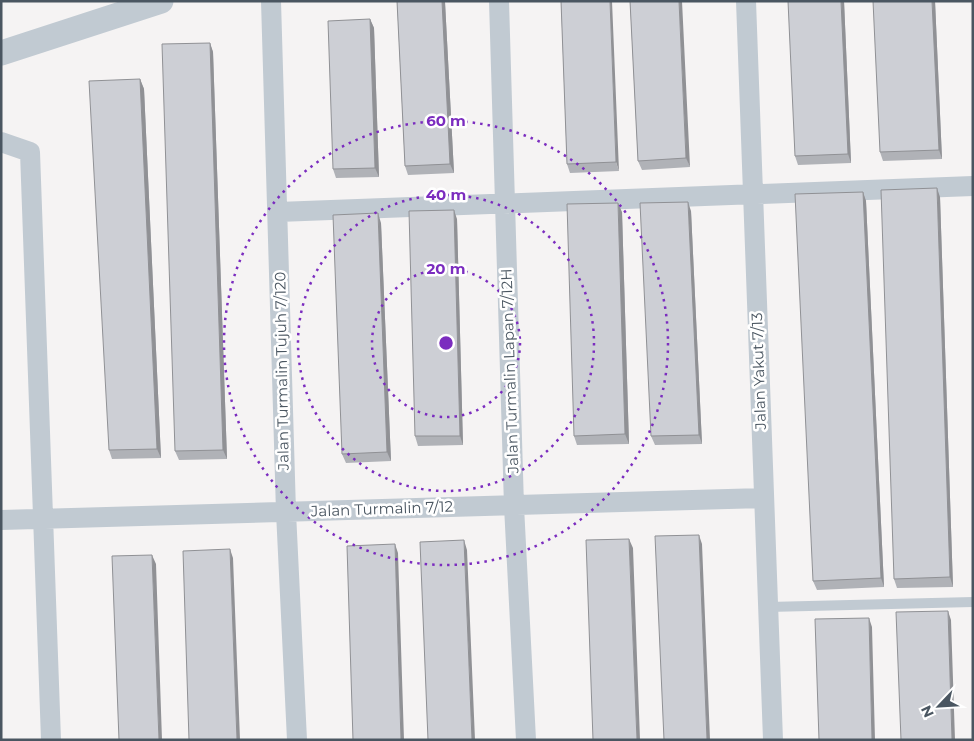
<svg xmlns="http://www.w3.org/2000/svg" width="974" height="741" viewBox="0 0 974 741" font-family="Montserrat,sans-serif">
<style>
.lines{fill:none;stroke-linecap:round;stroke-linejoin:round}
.service{stroke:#c1cad2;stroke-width:10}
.minor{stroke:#c1cad2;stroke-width:20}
.tertiary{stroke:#c1cad2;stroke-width:25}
.wall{fill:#b0b2b7}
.shaded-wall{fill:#909195}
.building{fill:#cdcfd5;stroke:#909195}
.ring{fill:none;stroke:#7b2cbf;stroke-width:2.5;stroke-dasharray:2.5 5}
.labels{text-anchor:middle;stroke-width:5;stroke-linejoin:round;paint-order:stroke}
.street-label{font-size:15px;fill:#4a5661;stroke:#fff}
.centre{fill:#7b2cbf;stroke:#fff;stroke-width:2.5}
.ring-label{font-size:15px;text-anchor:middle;font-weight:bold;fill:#7b2cbf;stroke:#fff;stroke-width:5;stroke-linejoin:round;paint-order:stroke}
</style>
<rect width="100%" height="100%" fill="#f5f3f3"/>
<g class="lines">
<!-- service -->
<path class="service" d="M768 607 973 602"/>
<!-- minor -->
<path class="minor" d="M271 1 286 512 297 740
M499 1 514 506 526 740
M746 1 773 740
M1 142 30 152 51 740
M278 212 973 186
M1 520 763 498"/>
<!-- tertiary -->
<path class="tertiary" d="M1 53 161 1"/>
</g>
<!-- wall -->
<path class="wall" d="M397 1H445V2L454 173 408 175 405 166Z
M561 1 619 171 570 173 567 164Z
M630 1 690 167 642 170 638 161Z
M844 1 851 163 798 165 795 156Z
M935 1 942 159 883 161 880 152Z
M370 19 374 28 379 177 336 178 333 169Z
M210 43 213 52 227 459 179 460 175 451Z
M140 79 144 89 161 458 112 459 109 450Z
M863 192 866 201 884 587 817 590 813 581Z
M940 197 953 587 897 588 894 579Z
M691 211 702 444 655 445 651 436Z
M622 212 629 444 577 445 574 436Z
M457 219 463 445 418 446 415 436Z
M381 223 391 461 346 463 342 454Z"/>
<!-- shaded-wall -->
<path class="shaded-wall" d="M442 1H445V2L454 173 450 164Z
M610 1H612L619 171 616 162Z
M679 1H682L690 167 686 158Z
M841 1H844L851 163 848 154Z
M932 1H935L942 159 939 150Z
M370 19 374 28 379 177 375 168Z
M210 43 213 52 227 459 223 450Z
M140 79 144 89 161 458 157 449Z
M937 188 940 197 953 587 950 577Z
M863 192 866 201 884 587 881 578Z
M688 202 691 211 702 444 699 435Z
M618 203 622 212 629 444 625 434Z
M454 210 457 219 463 445 460 436Z
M378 213 381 223 391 461 387 452Z
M699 535 702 544 710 740H707Z
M629 539 633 548 640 740H637Z
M464 540 467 550 475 740H472Z
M395 544 398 553 404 740H401Z
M230 549 233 558 240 740H237Z
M152 555 156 564 162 740H159Z
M948 611 951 620 955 740H952Z
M869 618 872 627 875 740H872Z"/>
<!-- building -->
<path class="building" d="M397 1H442L450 164 405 166Z
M561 1H610L616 162 567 164Z
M630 1H679L686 158 638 161Z
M788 1H841L848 154 795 156Z
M873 1H932L939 150 880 152Z
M370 19 375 168 333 169 328 21Z
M210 43 223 450 175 451 162 44Z
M140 79 157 449 109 450 89 81Z
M937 188 950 577 894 579 881 190Z
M863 192 881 578 813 581 795 194Z
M688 202 699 435 651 436 640 203Z
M618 203 625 434 574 436 567 204Z
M454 210 460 436H415L409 211Z
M378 213 387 452 342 454 333 215Z
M699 535 707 740H664L655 536Z
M629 539 637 740H593L586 540Z
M464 540 472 740H428L420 542Z
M395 544 401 740H353L347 546Z
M230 549 237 740H189L183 551Z
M152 555 159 740H119L112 556Z
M948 611 952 740H901L896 612Z
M869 618 872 740H819L815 619Z"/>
<!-- distance rings -->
<g class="ring">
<circle cx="446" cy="343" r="74"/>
<circle cx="446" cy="343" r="148"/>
<circle cx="446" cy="343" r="222"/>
</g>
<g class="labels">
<!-- street labels -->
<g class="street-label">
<text transform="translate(282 371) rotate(-91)" y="5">Jalan Turmalin Tujuh 7/120</text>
<text transform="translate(510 371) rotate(-92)" y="5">Jalan Turmalin Lapan 7/12H</text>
<text transform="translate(759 371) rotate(-92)" y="5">Jalan Yakut 7/13</text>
<text transform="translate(382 509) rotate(-2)" y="5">Jalan Turmalin 7/12</text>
</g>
</g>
<circle cx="446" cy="343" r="8" class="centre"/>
<g class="ring-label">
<text x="446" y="126">60 m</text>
<text x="446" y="200">40 m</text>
<text x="446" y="274">20 m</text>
</g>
<!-- border -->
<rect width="974" height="741" fill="none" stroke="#4a5661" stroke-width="5"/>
<!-- north arrow -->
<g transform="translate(939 706) rotate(245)" stroke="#ffffff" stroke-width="4" paint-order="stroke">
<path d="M0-4L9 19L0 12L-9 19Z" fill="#4a5661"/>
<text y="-8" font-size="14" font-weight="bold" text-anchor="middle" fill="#4a5661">N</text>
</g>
</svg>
